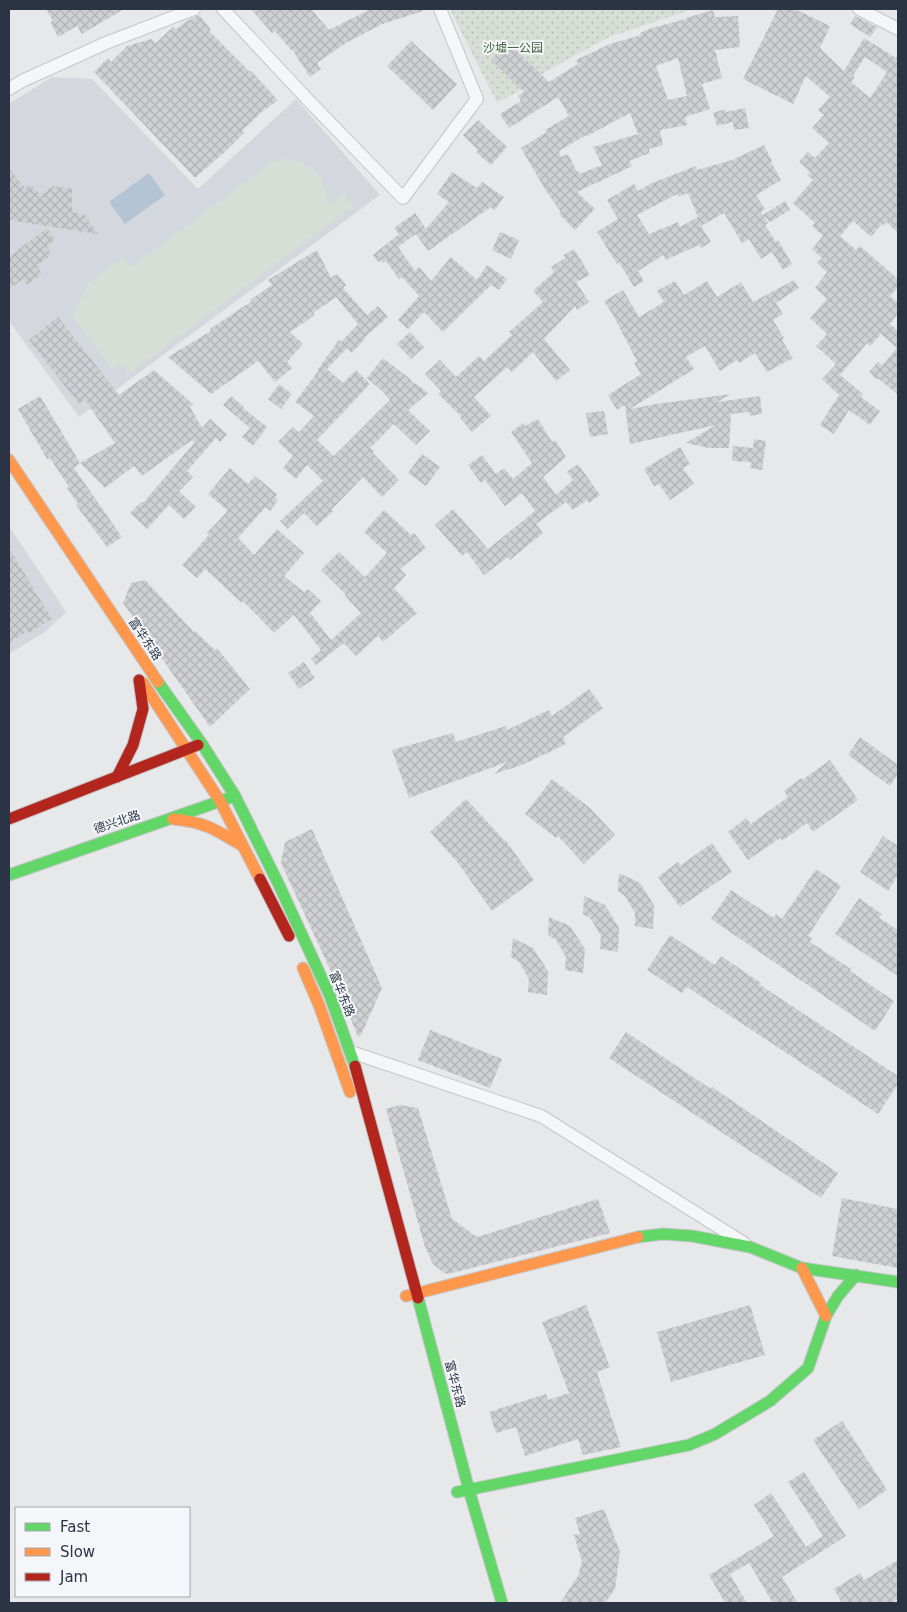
<svg xmlns="http://www.w3.org/2000/svg" width="907" height="1612" viewBox="0 0 907 1612" font-family="'DejaVu Sans','Noto Sans SC',sans-serif">
<style>
.built{fill:#d4d7dd}
.park{fill:url(#park-dots)}
.pitch{fill:#d6ded6}
.water{fill:#b4c4d5}
.building{fill:url(#building-cross-hatch);fill-rule:evenodd}
.lines{fill:none;stroke-linecap:round;stroke-linejoin:round}
.street-casing{stroke:#c4c6c8;stroke-width:14}
.fast-casing{stroke:#c4c6c8;stroke-width:13}
.slow-casing{stroke:#c4c6c8;stroke-width:13}
.jam-casing{stroke:#c4c6c8;stroke-width:13}
.street{stroke:#f5f6f7;stroke-width:12}
.fast{stroke:#63d668;stroke-width:11}
.slow{stroke:#ff974d;stroke-width:11}
.jam{stroke:#b3261e;stroke-width:11}
.labels{text-anchor:middle;stroke-width:4;stroke-linejoin:round;paint-order:stroke}
.park-label{font-size:12px;fill:#3f6138;stroke:#f4f6f9}
.street-label{font-size:12px;fill:#2b3445;stroke:#f4f6f9}
</style>
<defs>
<pattern id="park-dots" width="8" height="8" patternUnits="userSpaceOnUse" patternTransform="scale(1.25)"><rect width="8" height="8" fill="#d6ded6"/><path d="M2 2h.1M6 6h.1" fill="none" stroke="#b8bfb9" stroke-width="1.8" stroke-linecap="round"/></pattern>
<pattern id="building-cross-hatch" width="8" height="8" patternUnits="userSpaceOnUse" patternTransform="scale(1.25)"><rect width="8" height="8" fill="#ced0d3"/><path d="M0 0l8 8M0 8l8-8" fill="none" stroke="#b1b3b6"/></pattern>
</defs>
<rect width="100%" height="100%" fill="#e6e8ea"/>
<!-- built -->
<path class="built" d="M52 77 92 79 198 189 296 99 380 195 79 417 9 321V104Z
M9 526 66 612 45 632 9 654Z"/>
<!-- park -->
<path class="park" d="M450 9H693L609 37 545 72 526 87 497 103Z"/>
<!-- pitch -->
<path class="pitch" d="M284 159C317 164 323 174 329 206L345 194 353 206 128 374 120 363 112 369 73 317 88 283 122 258 131 268 272 162Z"/>
<!-- water -->
<path class="water" d="M149 173 165 195 125 224 109 202Z"/>
<!-- building -->
<path class="building" d="M46 9H124L82 34 77 26 58 37 50 22 53 21Z
M251 9H311L329 30 371 9H423V11L382 24 346 43 317 63 321 69 310 77 292 49 291 50 275 31 272 33Z
M778 9H795L830 26 820 48 844 71 864 38 896 58 898 53V233L886 222 883 226 882 224 871 237 853 221 840 236 856 250 860 246 898 279V287L890 296 898 303V314L890 324 898 331V395L879 379H876L869 372 878 362 882 365 897 348 881 334 870 346 867 343 840 375 863 394 861 397 880 411 870 425 849 410 834 434 820 425 839 395 822 379 836 364 816 346 827 334 810 318 827 299 815 288 827 272 817 263 822 258 812 249 823 236 812 226 815 223 793 203 813 180 807 175 810 172 799 162 808 152 815 158 829 143 812 128 824 115 818 110 830 97 806 76 793 104 743 79ZM865 57 887 72 870 98 851 82 855 78 853 76Z
M713 10 715 17 738 16 740 47 715 50 722 78 702 84 710 109 685 117 687 125 660 130 663 145 649 149 650 153 629 161 632 166 626 169 577 192 595 209 575 230 559 214 561 212 546 191 521 148 547 132 545 130 569 116 558 97 509 128 500 114 521 101 518 96 524 92 491 60 508 42 549 82 578 64 576 60 610 44 641 35 640 33 652 28 686 19V18ZM678 58 687 96 668 100 656 66ZM630 113 638 134 593 147 602 165 580 174 578 171 577 172 568 154 561 157 559 151 586 135 587 136Z
M199 15 211 29 209 31 250 72 251 71 278 100 262 112 242 131 244 133 227 150 195 178 94 72 108 58 111 62 127 46 151 39 156 43 173 27 176 29 187 21Z
M855 16 877 27 870 37 850 24Z
M411 41 457 84 433 110 387 66Z
M745 108 749 128 734 130 733 122 717 126 713 113 725 109 726 112Z
M478 120 507 147 491 165 476 152 478 150 463 135Z
M764 145 772 161 771 162 781 180 756 195 765 209 761 212 763 215 785 201 790 210 770 222 763 215 768 223 765 225 776 242 778 240 792 264 783 270 772 252 761 259 749 239 742 243 724 213 701 226 711 242 701 248 699 245 665 260 664 255 638 271 644 281 634 287 619 262 617 264 597 232 618 219 607 200 634 184 638 191 652 183 696 166 697 170 732 160ZM688 193 698 217 680 227 678 222 649 234 637 215 677 194 678 197Z
M9 168 25 188 30 184 41 195 53 186 72 189V212L85 215 98 234 9 220Z
M452 172 477 188 482 182 504 197 494 211 491 207 428 251 416 234 398 247 415 271 419 267 431 281 451 257 477 280 487 265 507 279 499 290 491 285 443 332 424 312 408 329 398 320 419 296 402 277 399 279 386 261 383 263 381 260 378 262 373 255 399 234 394 228 415 213 426 229 449 202 437 194Z
M47 228 55 240 47 247 52 254 37 266 42 274 27 285 23 279 9 289V257Z
M500 232 519 240 511 259 492 250Z
M574 249 590 275 576 282 589 302 577 310 575 306 544 339 570 370 556 381 533 352 512 372 507 367 474 397 491 416 472 432 460 418 461 416 438 394 441 391 425 374 440 360 456 377 479 356 484 361 512 335 509 332 543 302 533 291 554 272 551 267 565 258 564 255Z
M317 250 331 278 337 274 346 285 343 288 367 315 378 306 388 317 364 338 365 339 352 353 342 343 347 348 327 369 343 383 356 370 370 384 317 440 334 456 390 400 381 390 367 378 383 358 409 378 414 384 415 383 428 393 408 410 430 431 416 445 394 424 370 448 374 451 373 453 399 480 382 497 363 477 331 510 333 511 317 526 304 513 288 529 280 521 323 481 307 465 296 479 283 468 293 456 278 442 293 427 299 432 314 416 295 402 319 370 318 369 339 340 341 342 358 324 336 297 313 313 315 315 290 332 303 344 287 362 292 368 275 382 258 361 211 394 168 357 211 331 210 329 252 301 250 300 272 285 268 280Z
M794 280 799 288 776 303 783 314 773 320 784 338 782 340 793 358 767 372 755 353 739 363 737 360 720 371 705 346 686 357 694 369 630 409 656 404 731 394 717 402 760 396 762 414 750 416 749 412 731 414 729 448H709L686 443 716 425 630 444 625 405 617 410 608 395 641 374 634 363 637 361 613 315 604 301 623 290 639 317 664 302 657 291 675 281 684 295 707 281 717 297 741 282 753 302Z
M58 317 119 395 154 370 194 405 190 407 202 428 210 419 227 434 220 442 216 438 187 471 193 477 179 491 196 507 184 519 169 505 147 529 130 513 141 502 143 503 194 443 192 440 142 476 134 466 105 488 80 463 115 443 85 400 79 404 29 340Z
M410 332 424 347 411 359 397 344Z
M279 384 292 394 281 409 268 399Z
M40 396 80 463 74 468 122 537 107 547 76 505 78 504 67 488 69 487 50 458 47 459 18 409Z
M231 396 244 407 243 408 267 427 253 446 242 437 250 428 223 405Z
M604 411 608 434 590 437 586 413Z
M538 419 552 442 555 440 566 457 543 477 556 495 573 480 567 472 578 464 600 495 589 503 587 500 573 510 566 502 536 524 543 533 510 560 508 557 484 575 467 552 462 556 435 525 453 509 488 549 535 511 522 493 505 506 485 480 481 483 468 465 482 455 496 474 504 468 513 479 532 463 511 432 523 423 525 426Z
M754 439 766 441 762 470 750 468 751 462 732 461 733 446 753 448Z
M680 447 690 464 683 468 694 484 670 500 659 484 654 486 644 469Z
M422 454 440 467 426 486 408 473Z
M230 468 248 484 255 476 277 494 275 497 278 500 270 511 266 507 238 538 254 555 277 529 304 553 284 576 304 592 308 589 321 601 310 613 331 640 361 613 345 596 346 595 321 570 339 552 365 577 387 553 364 532 384 510 411 535 414 533 426 548 400 569 406 575 394 588 417 613 383 642 378 636 356 656 344 643 316 665 311 659 321 650 294 615 274 633 243 601 242 603 205 569 197 578 182 565 209 535 207 533 226 513 227 510 208 494Z
M9 548 52 619 29 633 28 631 9 643Z
M145 580 194 632 195 631 215 650 217 648 250 689 210 727 123 603 131 583Z
M304 662 315 678 299 689 288 673Z
M589 689 603 708 563 737 566 744 522 765 494 774 507 762 409 798 392 750 453 733 456 742 506 726 507 730 549 710 552 716Z
M860 737 898 765V774L890 786 848 755Z
M830 760 858 800 813 832 807 823 782 841 780 838 748 860 728 832 746 818 751 824 788 797 784 791 801 778 802 780Z
M552 779 590 808 615 835 584 864 558 836 556 838 525 814Z
M466 799 505 841H506L534 880 492 911 458 863 430 832Z
M312 829 382 988 361 1035 358 1037 340 991 281 863 285 842Z
M883 836 898 846V875L888 891 860 872Z
M712 843 732 872 680 907 658 877 678 862 681 865Z
M816 869 841 886 808 936 812 938 810 942 851 969 850 971 894 1001 875 1031 711 919 731 890 774 918 776 914 782 919Z
M619 873 640 883 654 905 653 929 635 926V913L625 896 618 891Z
M584 896 605 905 619 928 618 952 600 949 601 936 591 919 583 914Z
M859 898 882 914 879 918 898 930V976L835 934Z
M549 917 570 926 585 949 583 973 565 970 566 957 556 940 548 935Z
M670 935 715 965 721 956 761 983 760 985 898 1076V1084L878 1114 687 987 682 993 647 970Z
M513 938 533 948 548 971 547 995 528 992 529 979 519 962 511 957Z
M430 1030 502 1059 490 1088 418 1060Z
M626 1032 711 1089 712 1087 838 1173 821 1198 609 1058Z
M400 1105 418 1108 452 1219 477 1237 598 1199 610 1233 448 1274 444 1273 433 1264 425 1247 386 1109Z
M842 1198 898 1209V1268L832 1256Z
M586 1305 610 1367 597 1372 621 1447 583 1455 578 1439 525 1456 516 1427 496 1433 489 1412 546 1394 548 1400 569 1393 542 1322Z
M750 1305 765 1355 671 1382 657 1332Z
M842 1421 887 1490 859 1509 813 1440Z
M804 1472 846 1536 782 1577 798 1603H773L749 1563 730 1574 747 1603H725L709 1575 774 1536 754 1505 771 1493 806 1547 823 1536 788 1482Z
M604 1509 620 1552 615 1589 605 1603H560L578 1576 582 1562 574 1535 580 1534 575 1518Z
M898 1560V1599L891 1603H842L834 1589 860 1573 864 1580Z"/>
<g class="lines">
<defs>
<path id="street" d="M223 9 310 102 403 198 477 99 440 9
M859 9 898 29
M9 89 22 81 106 43 194 9
M351 1052 541 1116 744 1243"/>
<path id="fast" d="M158 682 202 744 235 796 279 885 330 996 355 1066
M9 875 232 797
M638 1237 663 1234 692 1236 750 1247 802 1268 898 1282
M418 1298 469 1490 502 1603
M457 1492 689 1445 715 1434 770 1401 808 1368 826 1316 838 1296 856 1275"/>
<path id="slow" d="M9 460 158 682
M143 683 220 801 260 879
M173 819C204 822 215 829 241 845
M303 968 319 1005 350 1092
M802 1268 826 1316
M406 1296 638 1237"/>
<path id="jam" d="M117 777 133 745 143 709 139 680
M9 819 198 745
M260 879 289 936
M355 1066 418 1298"/>
</defs>
<!-- street casing -->
<use href="#street" class="street-casing"/>
<!-- fast casing -->
<use href="#fast" class="fast-casing"/>
<!-- slow casing -->
<use href="#slow" class="slow-casing"/>
<!-- jam casing -->
<use href="#jam" class="jam-casing"/>
<!-- street -->
<use href="#street" class="street"/>
<!-- fast -->
<use href="#fast" class="fast"/>
<!-- slow -->
<use href="#slow" class="slow"/>
<!-- jam -->
<use href="#jam" class="jam"/>
</g>
<g class="labels">
<!-- park labels -->
<g class="park-label">
<text x="513" y="52">沙墟一公园</text>
</g>
<!-- street labels -->
<g class="street-label">
<text transform="translate(145 639) rotate(56)" y="4">富华东路</text>
<text transform="translate(117 822) rotate(-19)" y="4">德兴北路</text>
<text transform="translate(342 994) rotate(68)" y="4">富华东路</text>
<text transform="translate(455 1384) rotate(75)" y="4">富华东路</text>
</g>
</g>
<!-- border -->
<rect width="907" height="1612" fill="none" stroke="#2b3445" stroke-width="20"/>
<!-- legend -->
<rect x="15" y="1507" width="175" height="90" fill="#f4f6f9" stroke="#a4a8b1"/>
<rect x="25" y="1523" width="25" height="8" fill="#63d668" stroke="#a4a8b1"/>
<text x="60" y="1532" font-size="15" fill="#2b3445">Fast</text>
<rect x="25" y="1548" width="25" height="8" fill="#ff974d" stroke="#a4a8b1"/>
<text x="60" y="1557" font-size="15" fill="#2b3445">Slow</text>
<rect x="25" y="1573" width="25" height="8" fill="#b3261e" stroke="#a4a8b1"/>
<text x="60" y="1582" font-size="15" fill="#2b3445">Jam</text>
</svg>
